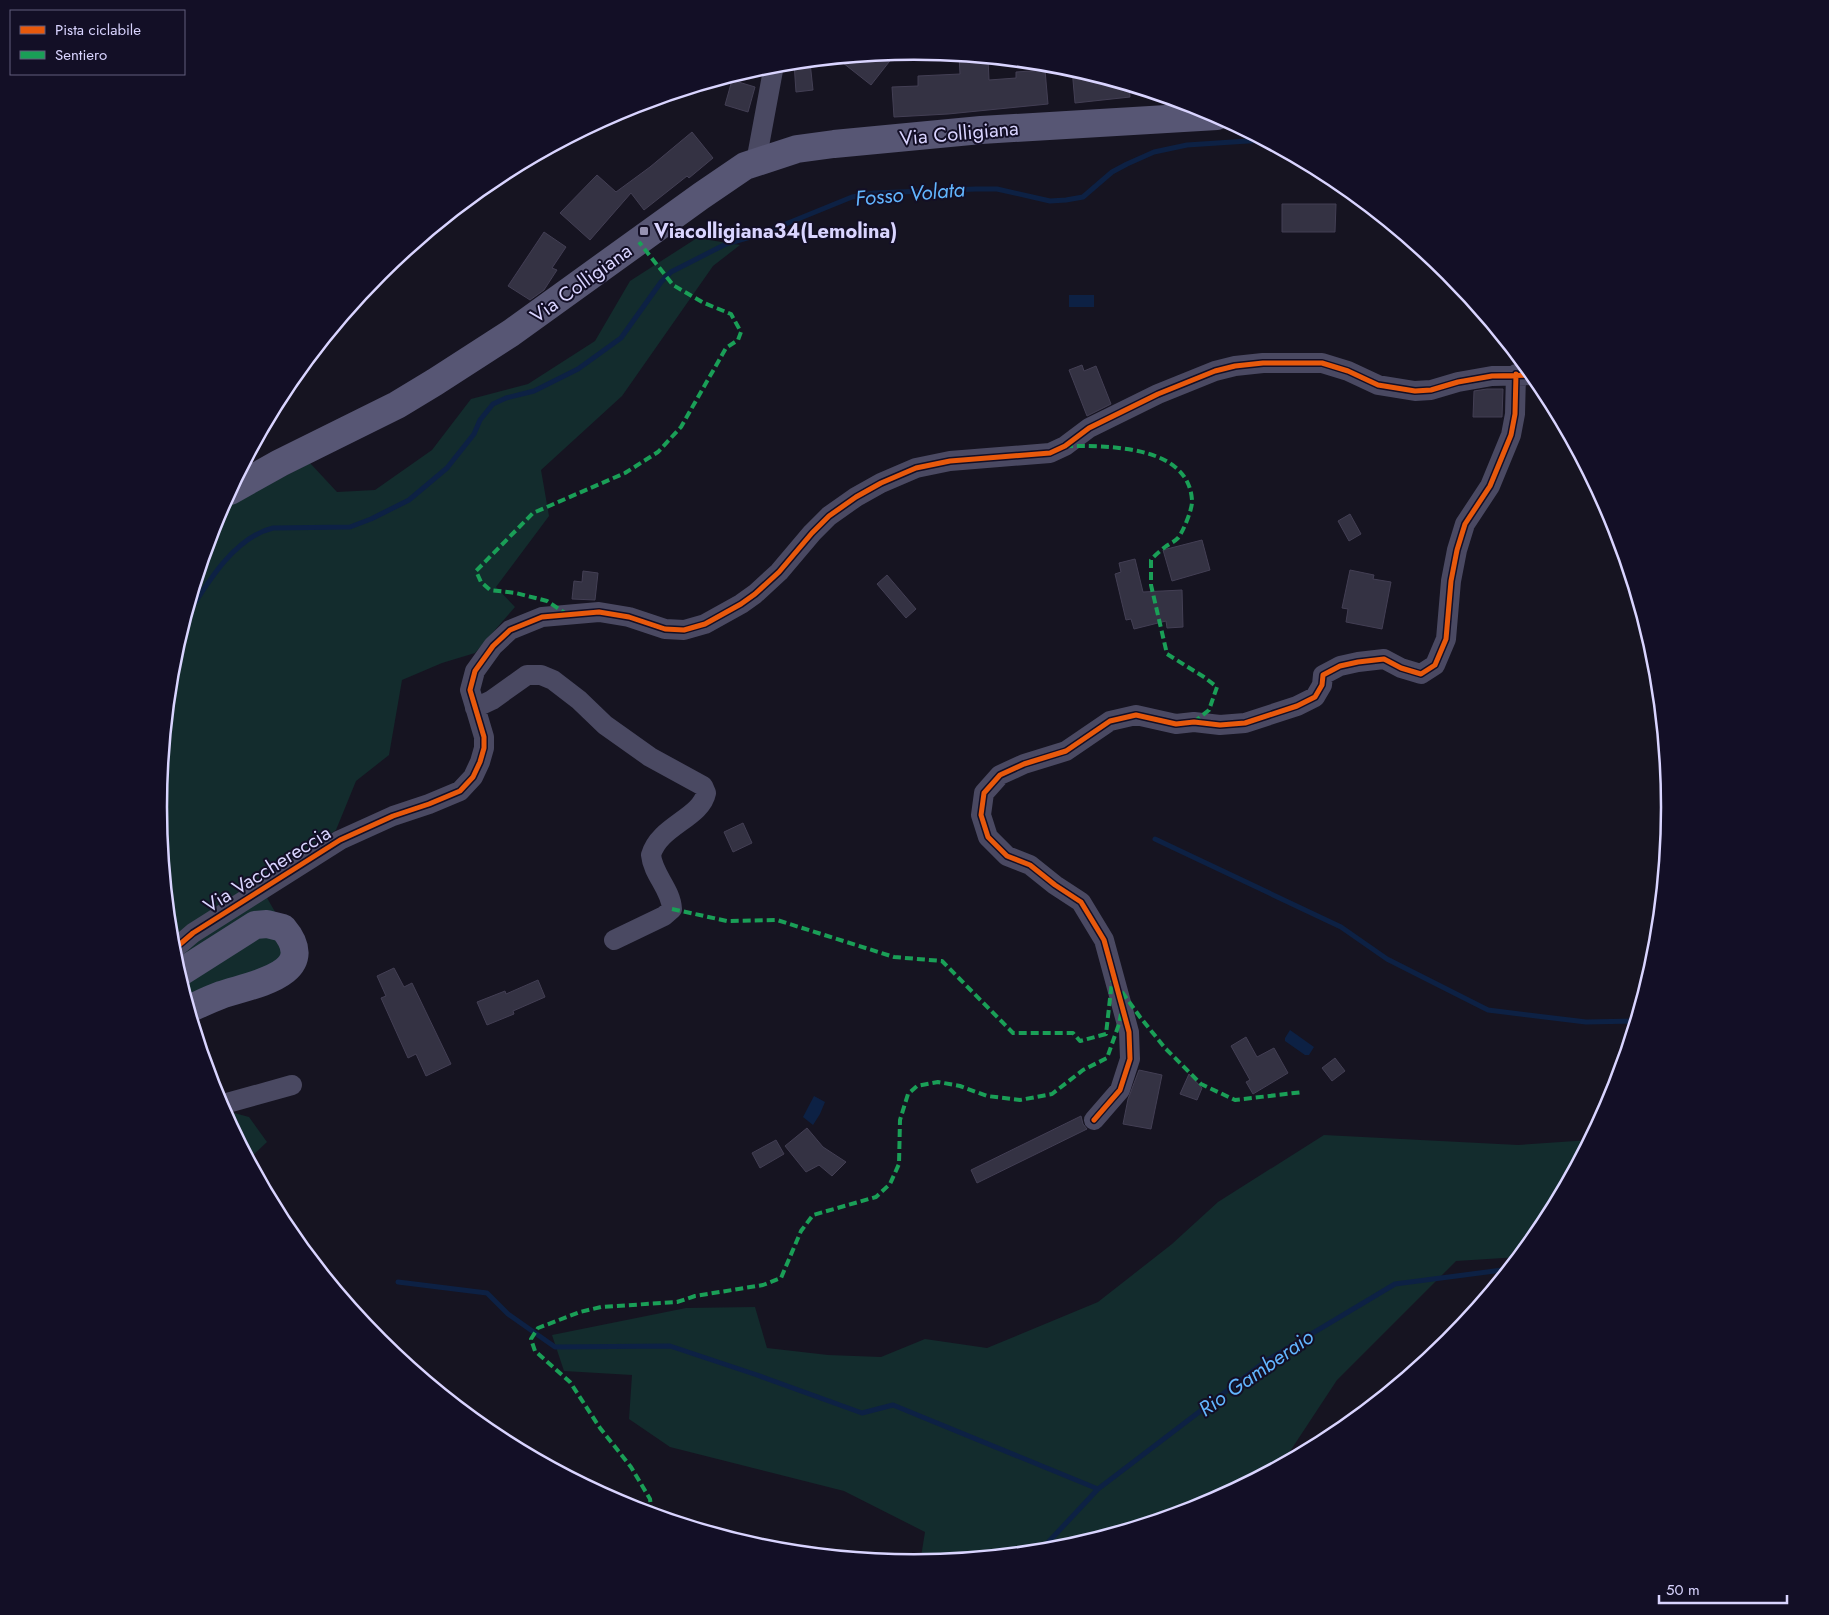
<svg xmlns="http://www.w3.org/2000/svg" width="1829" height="1615" viewBox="0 0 1829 1615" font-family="Jost,sans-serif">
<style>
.green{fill:#132c2d}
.water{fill:#0d2144}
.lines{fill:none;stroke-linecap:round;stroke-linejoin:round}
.stream{stroke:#0d2144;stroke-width:5}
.building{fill:#343243;stroke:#433f54}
.street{stroke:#4a4962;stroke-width:20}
.secondary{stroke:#575674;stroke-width:28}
.quiet{stroke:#1a9f57;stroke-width:4;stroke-dasharray:8 4;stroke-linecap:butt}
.cycleway-casing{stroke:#130f26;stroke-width:8}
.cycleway{stroke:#e8590c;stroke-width:5}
.poi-dot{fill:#9591b1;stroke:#130f26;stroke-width:2}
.labels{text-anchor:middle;stroke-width:4;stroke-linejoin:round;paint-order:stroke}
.street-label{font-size:20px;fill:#d9d4ff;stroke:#130f26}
.poi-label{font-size:20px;font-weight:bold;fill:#d9d4ff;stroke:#130f26;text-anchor:start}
.water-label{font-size:21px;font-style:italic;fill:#62b6ff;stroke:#130f26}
.rim{fill:none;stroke:#d9d4ff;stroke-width:2.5}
</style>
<rect width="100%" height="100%" fill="#161421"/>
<!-- green -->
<path class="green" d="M697 238 740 245 713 266 622 396 541 470 549 516 496 587 515 607 475 653 442 663 402 680 389 755 356 781 336 830 259 884 278 917 285 958 188 1005 173 955 158 807 173 660 218 515 224 508 310 463 337 492 375 490 432 450 471 399 528 384 595 341 630 281Z
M223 1110 249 1117 267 1142 249 1159Z
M1324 1135 1518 1145 1590 1140 1543 1228 1519 1257 1456 1261 1337 1380 1281 1465 1216 1500 1168 1517 1062 1549 920 1563 925 1532 844 1491 670 1447 629 1419 632 1375 564 1371 552 1335 686 1308 755 1307 767 1348 828 1355 881 1357 925 1339 987 1348 1098 1302 1172 1244 1218 1202Z"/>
<!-- water -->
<path class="water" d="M1069 295H1094V307H1069Z
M1290 1030 1314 1047 1309 1055H1305L1285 1041V1038Z
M814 1096 825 1102 820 1114 813 1125 803 1117Z"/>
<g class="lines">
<!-- stream -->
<path class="stream" d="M186 617C206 585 234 537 273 528L350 527 371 519 409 500 447 468 474 434 480 420 493 404 506 398 534 391 578 369 621 338 661 282 671 272 726 244 761 234 852 197 874 193 976 189H997L1050 201 1066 200 1083 197 1112 172 1127 164 1154 152 1187 145 1263 140
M169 702 173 658
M1155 839 1341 927 1387 959 1488 1010 1586 1022 1636 1021
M398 1282 487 1293 508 1314 555 1347 670 1346 757 1375 862 1413 893 1405 1098 1489
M1040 1551 1098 1489 1266 1361 1395 1284 1510 1269"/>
</g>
<!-- building -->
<path class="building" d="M896 53 871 85 838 59Z
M959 56 988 58 989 80 1016 78V72L1045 70 1048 104 948 114 894 117 892 87 918 86V76L960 74Z
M810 62 813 90 796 92 794 63Z
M1072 69 1129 86 1130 97 1075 103Z
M732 80 755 87 748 112 725 105Z
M692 132 713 158 689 178 687 176 644 210 631 193 590 240 560 213 597 175 616 192 650 167Z
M1282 204H1336L1335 232H1282Z
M544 232 566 247 552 268 557 270 544 290 530 300 508 286Z
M1082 365 1084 371 1096 366 1111 404 1087 416 1069 370Z
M1487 389H1503L1502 417H1473L1474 391Z
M1350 514 1361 534 1349 541 1338 521Z
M1202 540 1210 570 1172 581 1163 550Z
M1135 559 1143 592 1182 590 1183 627 1167 628 1166 621 1134 629 1131 619 1126 620 1115 574 1121 572 1119 563Z
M1350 570 1374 575 1373 579 1391 582 1382 629 1346 622 1348 609 1342 608Z
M583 571 598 573 595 600 572 599 574 581 582 582Z
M887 575 916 609 906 618 877 584Z
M743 823 752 843 733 852 724 832Z
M394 968 404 987 412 983 451 1064 426 1076 416 1054 408 1058 381 998 386 996 377 976Z
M538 980 545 997 513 1011 514 1014 487 1025 477 1002 505 991 506 994Z
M1246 1037 1257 1057 1274 1048 1288 1073 1253 1094 1246 1082 1250 1080 1231 1046Z
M1335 1058 1345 1071 1332 1081 1322 1068Z
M1139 1070 1162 1075 1151 1129 1123 1124 1128 1099Z
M1189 1074 1202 1088 1197 1100 1180 1094Z
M1081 1116 1083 1124 1087 1129 977 1183 971 1170Z
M807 1128 823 1147 846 1162 832 1176 819 1165 806 1172 785 1146Z
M776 1140 784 1154 760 1168 752 1153Z"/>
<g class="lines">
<!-- street -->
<path class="street" d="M756 162 774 65
M475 708 492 700 527 675H541L553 680 579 700 605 725 650 757 703 786 706 793C701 818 659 826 651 855 653 875 671 889 672 909L664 916 614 940
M172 951 193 933 340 840 393 816 429 804 460 791 473 777 480 762 484 748V737L470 690 475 671 493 646 510 630 542 617 599 612 629 617 665 629 684 630 705 624 741 604 755 594 779 572 812 533 829 516 856 497 881 483 916 468 950 461 1050 453 1065 446 1089 428 1158 394 1215 371 1235 366 1263 363H1322L1348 371 1378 385 1415 391 1431 390 1458 382 1492 376 1533 375
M220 1105 292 1085
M1094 1120 1120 1090 1130 1059 1129 1032 1104 940 1081 902 1055 885 1030 865 1007 856 988 837 981 815 984 793 1000 775 1024 764 1066 751 1110 721 1136 715 1176 724 1194 722 1220 725 1245 723 1297 706 1315 697 1322 685 1323 675 1340 666 1358 662 1384 659 1401 668 1421 674 1435 665 1446 639 1451 581 1457 550 1465 524 1490 486 1511 435 1515 414 1516 374"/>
<!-- secondary -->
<path class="secondary" d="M230 491 280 463 397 405 435 382 511 333 701 196 745 166 797 149 834 144 981 130 1217 116
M178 974 255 925 267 924 283 928C323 975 249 985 221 995 210 999 200 1004 189 1009"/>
<!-- quiet -->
<path class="quiet" d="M1065 446C1106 446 1188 444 1192 500 1193 508 1183 532 1178 538 1174 542 1169 544 1165 547 1160 551 1155 555 1151 560V585L1167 654 1204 677 1217 687 1209 710 1194 722
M568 615 547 601 516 593 490 590 481 582 476 571 533 513 625 473 658 452 681 427 726 348 738 340 741 332 731 314 704 303 673 285 639 242
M672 909 727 921 777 920 894 957 942 961 1013 1033H1073L1080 1041 1106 1034 1112 981
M1122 992 1140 1017 1165 1048 1201 1084 1235 1100 1303 1092
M652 1514 650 1499 631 1467 600 1428 570 1382 535 1351 531 1339 538 1328 580 1312 601 1307 677 1302 695 1296 763 1285 781 1278 801 1231 813 1215 876 1197 890 1184 899 1164 900 1120 908 1094 917 1086 938 1082 960 1086 987 1096 1020 1100 1052 1094 1083 1070 1107 1058 1119 1024 1121 1014"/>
<defs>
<path id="cycleway" d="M172 951 193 933 340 840 393 816 429 804 460 791 473 777 480 762 484 748V737L470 690 475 671 493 646 510 630 542 617 599 612 629 617 665 629 684 630 705 624 741 604 755 594 779 572 812 533 829 516 856 497 881 483 916 468 950 461 1050 453 1065 446 1089 428 1158 394 1215 371 1235 366 1263 363H1322L1348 371 1378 385 1415 391 1431 390 1458 382 1492 376 1533 375
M1094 1120 1120 1090 1130 1059 1129 1032 1104 940 1081 902 1055 885 1030 865 1007 856 988 837 981 815 984 793 1000 775 1024 764 1066 751 1110 721 1136 715 1176 724 1194 722 1220 725 1245 723 1297 706 1315 697 1322 685 1323 675 1340 666 1358 662 1384 659 1401 668 1421 674 1435 665 1446 639 1451 581 1457 550 1465 524 1490 486 1511 435 1515 414 1516 374"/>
</defs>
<!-- cycleway casing -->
<use href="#cycleway" class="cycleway-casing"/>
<!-- cycleway -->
<use href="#cycleway" class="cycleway"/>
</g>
<!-- markers -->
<rect class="poi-dot" x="639" y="226" width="10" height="10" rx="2.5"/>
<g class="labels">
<!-- street labels -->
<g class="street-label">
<text transform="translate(959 133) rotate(-5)" y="7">Via Colligiana</text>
<text transform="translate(581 283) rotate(-36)" y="7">Via Colligiana</text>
<text transform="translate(267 869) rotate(-32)" y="7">Via Vacchereccia</text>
</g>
<!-- poi labels -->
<g class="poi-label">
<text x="654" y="238">Viacolligiana34(Lemolina)</text>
</g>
<!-- water labels -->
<g class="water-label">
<text transform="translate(910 194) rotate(-5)" y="7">Fosso Volata</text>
<text transform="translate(1256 1373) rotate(-35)" y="7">Rio Gamberaio</text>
</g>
</g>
<!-- crop -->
<path d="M0 0H1829V1615H0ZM167 807a747 747 0 1 1 1494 0a747 747 0 1 1-1494 0Z" fill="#130f26" fill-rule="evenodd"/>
<path class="rim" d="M167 807a747 747 0 1 1 1494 0a747 747 0 1 1-1494 0Z"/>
<!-- legend -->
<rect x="10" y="10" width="175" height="65" fill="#130f26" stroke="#625e7d"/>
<rect x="20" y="26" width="25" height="8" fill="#e8590c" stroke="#625e7d"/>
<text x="55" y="35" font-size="15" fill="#d9d4ff">Pista ciclabile</text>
<rect x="20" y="51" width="25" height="8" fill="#1a9f57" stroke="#625e7d"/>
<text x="55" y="60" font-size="15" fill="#d9d4ff">Sentiero</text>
<!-- scale -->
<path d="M1659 1595v8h128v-8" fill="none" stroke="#d9d4ff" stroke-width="2.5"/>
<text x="1666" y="1595" font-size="15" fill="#d9d4ff" stroke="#130f26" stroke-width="4" paint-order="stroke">50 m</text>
</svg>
